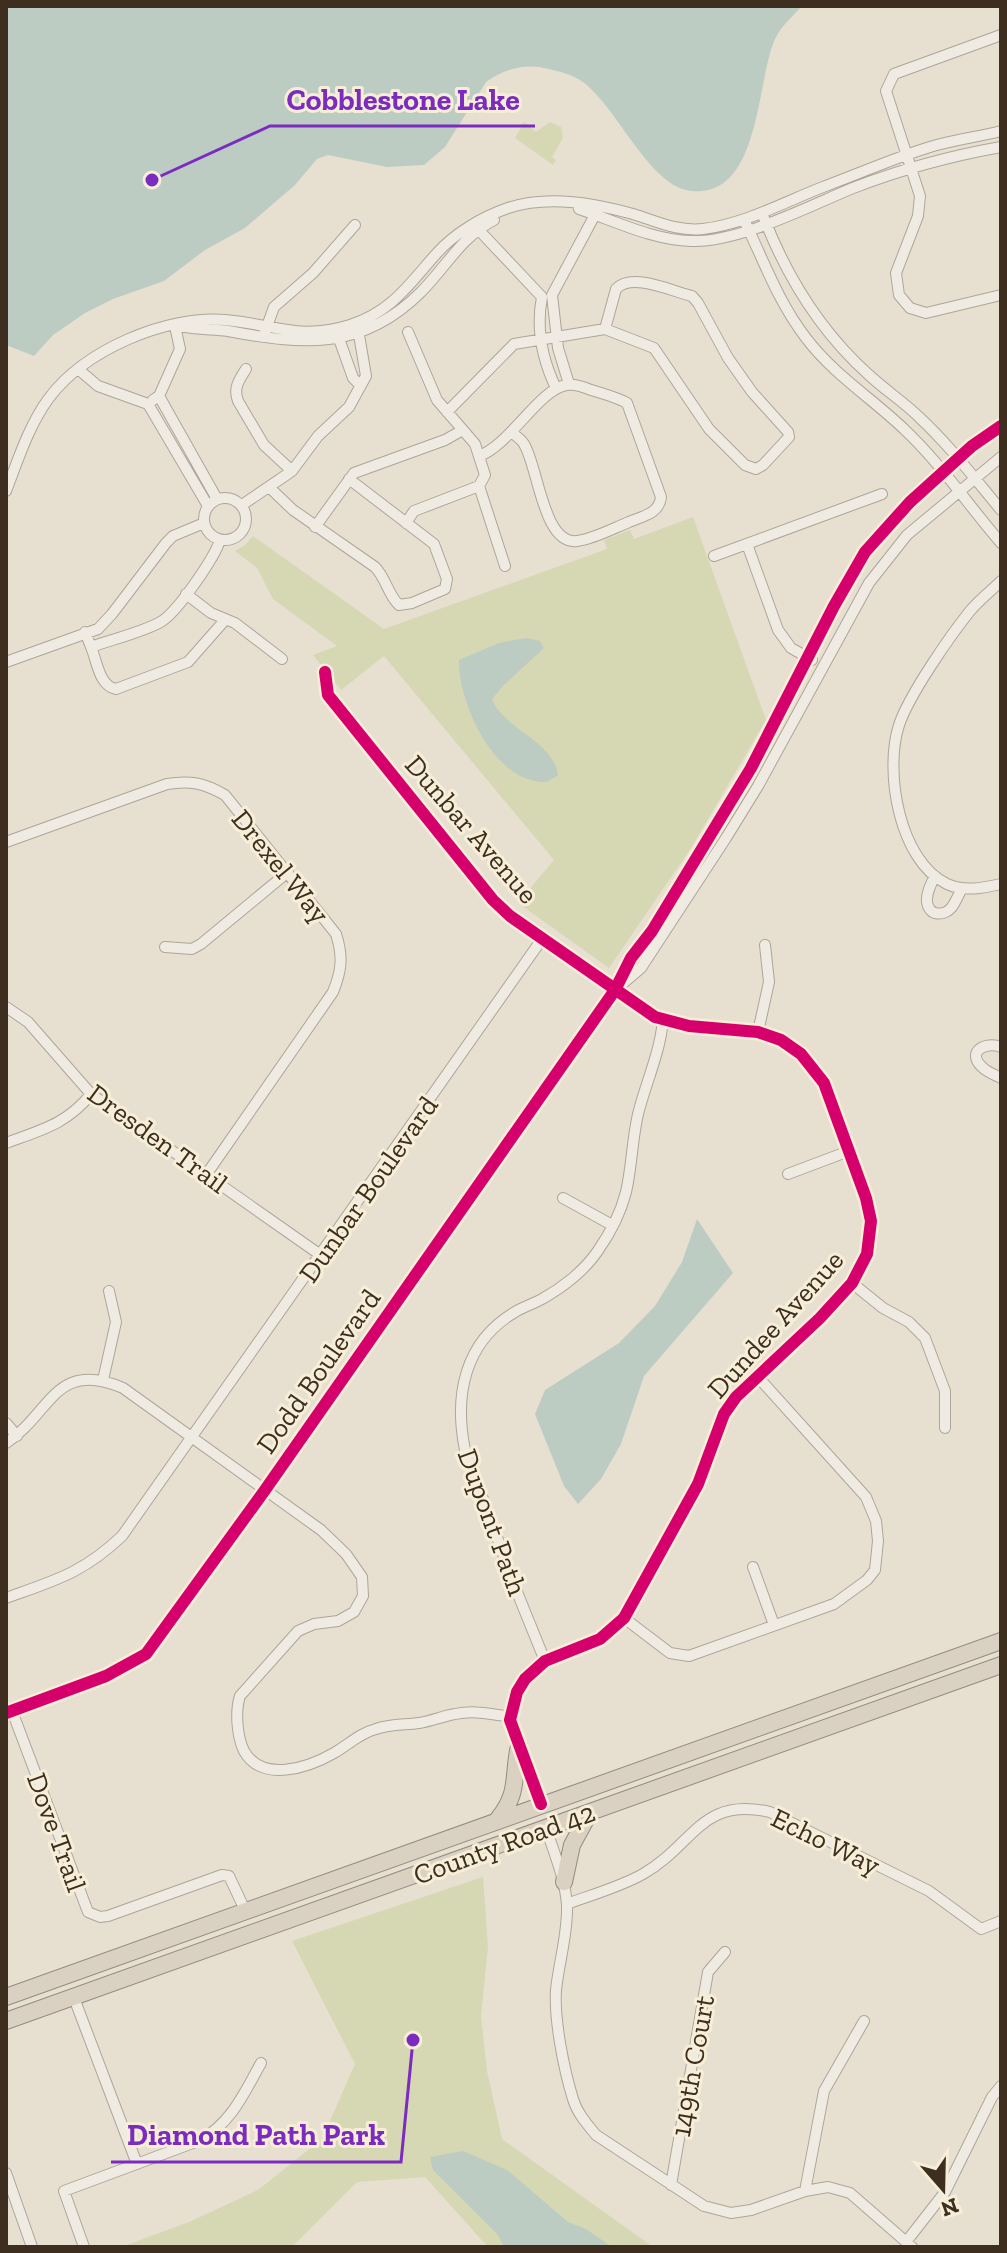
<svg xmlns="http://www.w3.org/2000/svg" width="1007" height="2253" viewBox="0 0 1007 2253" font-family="'Zilla Slab',serif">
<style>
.green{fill:#d6d7b3}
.water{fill:#bcccc2}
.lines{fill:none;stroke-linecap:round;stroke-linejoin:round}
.minor-casing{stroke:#ada599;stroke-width:12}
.highway-casing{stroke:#928b80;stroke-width:18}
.minor{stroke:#efebe3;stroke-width:10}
.highway{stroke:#dad1c2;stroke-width:16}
.cycleway-casing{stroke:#f7eed8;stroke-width:17}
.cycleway{stroke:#d6006c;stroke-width:12}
.labels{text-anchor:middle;stroke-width:6;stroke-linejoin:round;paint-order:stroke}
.street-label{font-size:28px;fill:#3d2e20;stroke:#f7eed8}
.leader{fill:none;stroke:#7b2cbf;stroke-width:3}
.callout-dot{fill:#7b2cbf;stroke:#f7eed8;stroke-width:3}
.callout-label{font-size:30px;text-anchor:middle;font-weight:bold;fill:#7b2cbf;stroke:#f7eed8;stroke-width:6;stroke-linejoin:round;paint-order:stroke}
</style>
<rect width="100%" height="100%" fill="#e7e0d1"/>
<!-- green -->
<path class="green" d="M524 122 536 132 550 122 561 127 563 138 552 157 556 160 553 165 515 138Z
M693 517 766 720 691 848 609 968 518 903 554 860 384 656 341 690 313 655 337 646 273 599 257 568 235 551 245 545 253 536 384 629 607 549 604 540 630 530 634 539Z
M483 1877 488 1947 481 2016 487 2071 502 2139 653 2247H488L425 2177 357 2182 292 2247H121L189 2222 258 2190 322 2139 355 2064 292 1941Z"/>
<!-- water -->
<path class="water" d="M6 6H802C793 16 781 26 775 39 756 81 761 197 692 191 650 188 618 108 583 82 573 75 561 72 549 69 527 63 505 68 486 82L445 147 424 165 387 167 328 155 317 159 295 185 245 228 205 250 164 281 113 299 85 313 53 335 34 356 6 345Z
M526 638 540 641 544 648 503 686 492 699C502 728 554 741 558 775L547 782C495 785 458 703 459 660L499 643Z
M697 1219 733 1273 644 1376 621 1444 601 1479 578 1504 564 1486 535 1414 545 1390 619 1343 655 1306 682 1262Z
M463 2151 507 2170 568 2222 586 2229 612 2247H504L498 2235 433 2170 430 2157Z"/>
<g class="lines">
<defs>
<path id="minor" d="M1001 35 894 74 886 91 920 196 918 216 896 273 899 295 910 308 926 313 1001 295
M579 209C615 221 653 240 691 241 738 243 809 206 853 188 902 169 950 156 1001 147
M764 218C787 277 821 332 869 375 885 390 904 402 920 418 950 446 975 479 1001 510
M746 224C765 264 779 303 806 338 834 375 873 399 905 430 941 464 969 506 1001 543
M475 226 542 297
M542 297C536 328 542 359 556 388
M180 326C196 330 212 329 228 331 303 345 362 351 421 292 446 267 461 237 494 220
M265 332 274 307 313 273 355 225
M408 332 437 400 475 444 485 475 479 486 505 566
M338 336 353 378 360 385
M78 369 98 386 148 404 208 506
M246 369C239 380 233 388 238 401L264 445 292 471
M569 384 558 348 552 295 597 211
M159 396 217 499
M153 400 159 396 180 349 175 326
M447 412 514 344 605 329 616 289C632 272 671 291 692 296L698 303 728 358 752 392 788 432 789 437 763 465 756 469 745 465 709 429 654 348 605 329
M479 456C510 445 540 388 567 385 575 384 584 387 591 390 604 394 616 397 627 403L661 497C659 514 643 516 629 522 614 528 594 539 577 541 543 545 538 466 524 444 522 440 515 435 511 432
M270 488 293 510 375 567C386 578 388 595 399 605L412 603 445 589 447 579 434 544 349 479
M6 491C18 460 29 425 49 398 85 350 166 315 225 320 273 324 299 341 350 325 392 312 410 283 437 253 455 233 482 217 508 208 548 195 593 203 633 214 656 221 678 232 703 229 745 224 784 202 823 187 858 174 894 158 930 147 953 140 978 137 1001 131
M204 519a21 21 0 1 1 42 0a21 21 0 1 1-42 0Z
M242 505 292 471 318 436 349 407 366 376 358 329
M406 523 414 511 479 486
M315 527 354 473 445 440 461 431
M747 544 778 630 791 648 812 660
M714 556 882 494
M1001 581C991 591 979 600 970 611 950 636 909 695 899 725 884 771 899 861 947 884 964 892 983 888 1001 884
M186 594 211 613 235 623 282 659
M85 632 91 647C110 640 147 631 162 621 178 611 215 557 220 540
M91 647C97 661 99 686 116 689L188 662 225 620
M6 662 98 629 112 614 166 543 173 536 204 523
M325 672 328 695 493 900 510 916 655 1017 689 1026 758 1032 781 1040 801 1054 824 1083 866 1198 871 1221 867 1254 852 1283 820 1318 736 1397 724 1414 698 1484 624 1618 600 1639 545 1661 525 1679 517 1692 510 1720 541 1804
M6 842 167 784C190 780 204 783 225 795L336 934C343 956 342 970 333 992L206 1175
M935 876C931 884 926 893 927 902 929 917 945 916 952 907 956 901 959 894 962 888
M165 947 192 949 201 944 288 872
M620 986 641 968 726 838 758 786 869 583 907 535 1001 457
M6 1007 28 1022 91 1094 322 1256
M758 1032 769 982 765 945
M1001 1047C985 1041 966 1052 982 1067 987 1072 995 1075 1001 1078
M6 1143C41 1130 67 1124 91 1094
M788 1174 849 1151
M563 1198 612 1225
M852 1283 883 1308 909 1322 925 1338 945 1391V1428
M103 1380 116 1322 109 1291
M6 1423 17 1436
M6 1443C52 1413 54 1359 123 1388L321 1530 346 1554 362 1577 363 1596 354 1612 338 1621 314 1624 298 1631 240 1696C235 1711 237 1737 244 1751 262 1783 308 1768 334 1753 348 1745 360 1733 376 1729 390 1724 405 1725 419 1723 432 1721 443 1716 455 1714 474 1710 493 1714 511 1717
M753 1567 774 1625
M6 1598C56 1580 83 1573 122 1536L542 939
M624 1618 670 1653 689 1656 834 1604 867 1580 875 1570 878 1541 876 1521 866 1497 757 1376
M545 1661 517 1592 465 1450C454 1396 464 1342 515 1312 523 1307 533 1304 542 1299 562 1288 584 1271 597 1252 609 1235 621 1212 626 1192 632 1166 632 1140 638 1114 646 1082 660 1053 663 1020
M12 1711 88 1912 100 1917 108 1916 222 1875 229 1876 245 1910
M6 1713 106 1676 146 1654 265 1490 615 990 631 958 652 931 751 768 834 606 865 552 910 502 972 446 1001 426
M546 1828C554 1853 565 1878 567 1905 568 1934 559 1961 556 1990 554 2020 564 2070 573 2099 577 2113 587 2124 596 2135L704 2206 731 2213 751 2210 805 2191 828 2187 850 2193 912 2247
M567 1904C591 1895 620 1887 643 1874 694 1845 701 1796 770 1812L929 1891 981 1929 1001 1921
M74 1998 137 2164
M6 2173 32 2247
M671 2185 708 1972 725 1952
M805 2191 824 2091 864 2021
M906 2242 945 2192 992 2097 1001 2086
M84 2247 64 2191 201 2140C232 2122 244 2093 261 2063"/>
<path id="highway" d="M498 1819C520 1792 512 1776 519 1746
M564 1882 572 1845 590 1812
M6 1997 1001 1641
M6 2021 1001 1665"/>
</defs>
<!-- minor casing -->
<use href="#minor" class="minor-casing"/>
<!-- highway casing -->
<use href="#highway" class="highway-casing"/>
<!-- minor -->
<use href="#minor" class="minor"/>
<!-- highway -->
<use href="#highway" class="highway"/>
<defs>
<path id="cycleway" d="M325 672 328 695 493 900 510 916 655 1017 689 1026 758 1032 781 1040 801 1054 824 1083 866 1198 871 1221 867 1254 852 1283 820 1318 736 1397 724 1414 698 1484 624 1618 600 1639 545 1661 525 1679 517 1692 510 1720 541 1804
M6 1713 106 1676 146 1654 265 1490 615 990 631 958 652 931 751 768 834 606 865 552 910 502 972 446 1001 426"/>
</defs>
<!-- cycleway casing -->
<use href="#cycleway" class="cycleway-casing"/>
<!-- cycleway -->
<use href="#cycleway" class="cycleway"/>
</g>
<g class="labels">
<!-- street labels -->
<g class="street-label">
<text transform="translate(472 829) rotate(49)" y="10">Dunbar Avenue</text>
<text transform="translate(281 866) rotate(51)" y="10">Drexel Way</text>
<text transform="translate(158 1138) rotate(36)" y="10">Dresden Trail</text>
<text transform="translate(368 1189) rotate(-55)" y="10">Dunbar Boulevard</text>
<text transform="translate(775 1324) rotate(-48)" y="10">Dundee Avenue</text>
<text transform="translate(318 1371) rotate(-55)" y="10">Dodd Boulevard</text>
<text transform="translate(493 1522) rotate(70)" y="10">Dupont Path</text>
<text transform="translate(57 1832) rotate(70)" y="10">Dove Trail</text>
<text transform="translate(826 1841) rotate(26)" y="10">Echo Way</text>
<text transform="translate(504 1843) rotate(-20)" y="10">County Road 42</text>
<text transform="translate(692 2066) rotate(-80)" y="10">149th Court</text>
</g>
</g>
<!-- callouts -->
<path class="leader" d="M152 180L270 126H535M413 2040L401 2162H111"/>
<g class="callout-dot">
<circle cx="152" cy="180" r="8"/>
<circle cx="413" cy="2040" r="8"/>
</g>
<g class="callout-label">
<text x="403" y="110">Cobblestone Lake</text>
<text x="256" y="2145">Diamond Path Park</text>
</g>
<!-- border -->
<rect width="1007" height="2253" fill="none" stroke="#3d2e20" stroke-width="16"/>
<!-- north arrow -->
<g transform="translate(943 2189) rotate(160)" stroke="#f7eed8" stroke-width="6" paint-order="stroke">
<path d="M0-6L14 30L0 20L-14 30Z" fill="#3d2e20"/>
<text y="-12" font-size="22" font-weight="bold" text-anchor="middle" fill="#3d2e20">N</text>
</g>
</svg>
